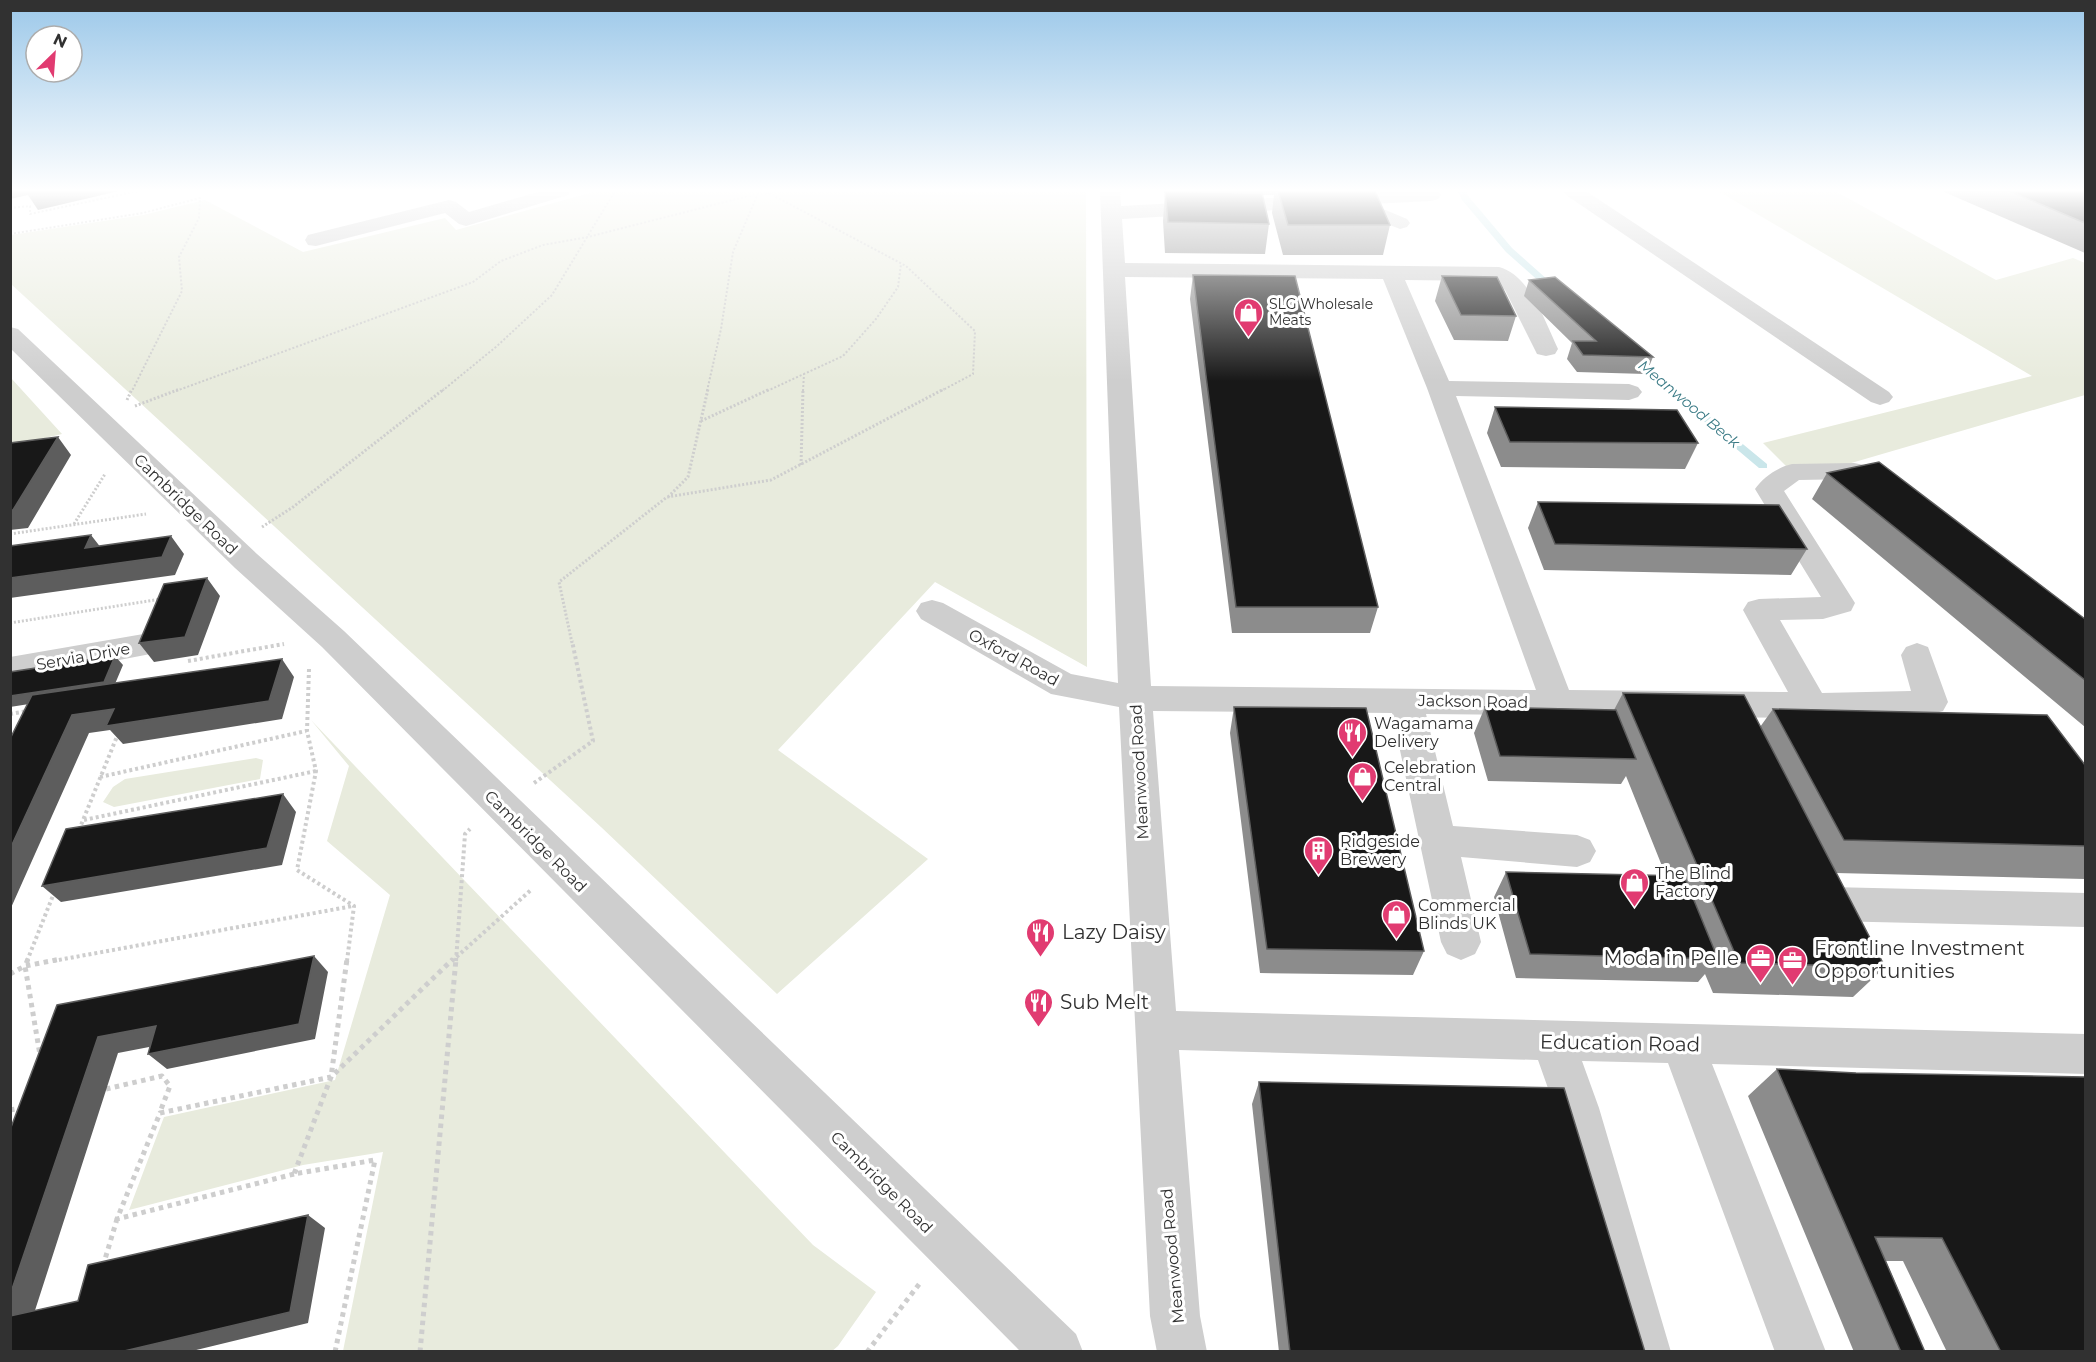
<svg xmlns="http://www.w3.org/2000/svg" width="2096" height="1362" viewBox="0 0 2096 1362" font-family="Montserrat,sans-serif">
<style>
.green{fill:#e8ebdd}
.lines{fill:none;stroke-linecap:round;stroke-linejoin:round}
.stream{fill:#cae6ea;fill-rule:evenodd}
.path-far3{stroke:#cecece;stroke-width:2;stroke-dasharray:2 2;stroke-linecap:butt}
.path-far2{stroke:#cecece;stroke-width:3;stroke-dasharray:2 2;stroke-linecap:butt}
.path-far1{stroke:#cecece;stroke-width:4;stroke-dasharray:3 3;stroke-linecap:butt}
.path{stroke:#cecece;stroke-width:5;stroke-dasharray:4.5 4.5;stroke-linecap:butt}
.minor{fill:#cecece;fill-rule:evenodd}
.wall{fill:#8c8c8c}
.shaded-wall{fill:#5d5d5d}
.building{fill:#181818;stroke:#5d5d5d;stroke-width:1.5}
.labels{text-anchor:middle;stroke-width:6;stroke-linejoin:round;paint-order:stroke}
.far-poi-label{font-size:14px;fill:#313131;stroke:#fff;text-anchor:start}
.far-water-label{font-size:15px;font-style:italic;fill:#3b7b86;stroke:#fff}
.street-label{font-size:16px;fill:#313131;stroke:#fff}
.poi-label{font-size:16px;fill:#313131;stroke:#fff;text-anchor:start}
.near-poi-label{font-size:20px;fill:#313131;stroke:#fff;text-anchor:start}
.near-street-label{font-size:20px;fill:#313131;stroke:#fff}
</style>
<rect width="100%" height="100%" fill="#fff"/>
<!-- green -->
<path class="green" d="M597 191H1086L1087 667 935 582 778 750 928 859 777 994 601 827 11 284V235L143 215 205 200 303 252 445 218 456 230Z
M1718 191H1835L1996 280 2073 258 2085 263V395L1841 466H1786L1763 443 2032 376Z
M11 378 62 434 11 446Z
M311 720 813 1245 876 1292 838 1346 831 1352 343 1351 383 1152 303 1165 129 1210 164 1117 335 1080 390 895 327 841 349 766Z
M256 758 263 760 260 779 114 807 103 802 113 787 125 779Z"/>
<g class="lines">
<!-- stream -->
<path class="stream" d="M1458 191H1466L1469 197 1512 248 1557 288V292H1551L1506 252 1462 200Z
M1635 355 1767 464V468H1759L1631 360 1630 358Z"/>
<!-- path-far3 -->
<path class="path-far3" d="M765 191 906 266 975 331 973 374 941 391
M10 208 30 206V214L138 191
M10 234 143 213 200 198 199 218 179 257 182 291 132 391
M176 391 473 282 501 261 543 245 588 237 748 196 770 194
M442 391 497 346 552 295 615 191
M707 391 721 329 733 252 759 191
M767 391 843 356 876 319 898 287 901 264
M803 391 804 374"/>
<!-- path-far2 -->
<path class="path-far2" d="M127 400 132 389
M135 406 180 389
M701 421 770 389
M801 465 803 389
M668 497 688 477 708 389
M74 524 105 474
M262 527 293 507 444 389
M10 534 146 514
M10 623 161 599
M572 643 559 582 667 497 771 480 944 389"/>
<!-- path-far1 -->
<path class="path-far1" d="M188 661 284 644
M309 669 307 731 316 771 297 870 354 906 347 961
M10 714 28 711
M100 777 306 731
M534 783 593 741 572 641
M84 820 316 771
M79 830 118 734
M27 961 54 893
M53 961 353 906
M452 961 531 890
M456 961 465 834 470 829"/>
<!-- path -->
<path class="path" d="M28 959 25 966 40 1055
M10 974 25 966 61 959
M106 1089 162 1076 170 1086 160 1112
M10 1110 21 1108
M294 1174 117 1219 160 1113 331 1077 453 959
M103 1266 117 1219
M335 1352 375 1160 294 1174 331 1077 347 959
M420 1352 456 959
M867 1352 920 1283"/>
<!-- minor -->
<path class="minor" d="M541 191H571L568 195 466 226 459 224 445 213 316 246 308 245 305 240 308 235 449 200 456 202 469 212Z
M1100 191H1120L1121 206 1400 191H1438L1441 195 1438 199 1431 201 1371 204 1407 219 1410 223 1407 227 1400 229 1342 206 1122 219 1125 263 1499 267C1530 275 1545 322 1558 349L1555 354 1546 356 1537 354 1505 290 1494 281 1405 280 1449 381 1629 384 1638 387 1642 392 1638 397 1629 400 1456 396 1569 690 1788 692 1743 610 1748 602 1759 599 1821 597 1755 489C1763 477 1778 467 1792 464L1854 463 1864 465 1868 471 1864 477 1854 479 1799 480 1784 491 1855 603 1851 611 1823 619 1780 620 1822 693 1911 691 1901 655 1906 647 1917 643 1928 647 1948 702 1943 711 1931 714 1886 719 1426 714 1453 826 1577 835 1590 840 1596 851 1590 862 1577 867 1461 857 1481 942 1475 954 1461 960 1447 954 1441 942 1392 713 1153 711 1176 1011 2086 1034V1074L1712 1064 1826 1352H1775L1668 1063 1582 1061 1599 1108 1671 1352H1621L1555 1108 1538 1060 1179 1050 1200 1316 1207 1352H1157L1150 1316 1119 707 1051 694 921 619 916 611 921 603 932 600 943 603 1071 674 1118 683ZM1125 277 1383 279 1427 388 1536 690 1151 686Z
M1563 191H1586L1889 392 1893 397 1889 402 1880 405 1871 402 1566 195Z
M10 327 18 329 257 554 344 631 1076 1334 1083 1352H1021L322 647 235 568 10 348Z
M155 632 166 635 171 643 166 651 10 681V657Z
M1830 887 2086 893V927L1830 921 1816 916 1811 904 1816 892Z"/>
</g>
<!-- wall -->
<path class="wall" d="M1165 191H1375L1390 225 1383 255H1283L1272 213 1274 195H1263L1269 224 1265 254 1165 253 1163 221Z
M1942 191H2085V253Z
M1193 275 1378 607 1370 633H1232L1190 299Z
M1442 276 1516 316 1508 341 1454 340 1435 301Z
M1529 280 1653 357 1646 374 1577 372 1567 359 1572 343 1524 296Z
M1495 407 1698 443 1685 469 1501 467 1487 433Z
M1827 473 2085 619V727L1812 499Z
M1538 502 1807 549 1791 575 1544 570 1528 528Z
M1623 693 1760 727 1773 709 2085 765V879L1836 873 1885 967 1853 997 1713 993 1705 974 1698 982 1516 978 1494 897 1506 872 1666 876 1626 776 1621 784 1488 781 1474 733 1485 707 1614 710Z
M1234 707 1424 951 1413 975 1260 973 1230 733Z
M1777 1069 2085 1352H1947L1903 1261H1886L1925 1352H1854L1748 1096Z
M1259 1082 1645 1352H1279L1252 1104Z"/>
<!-- shaded-wall -->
<path class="shaded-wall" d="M10 191H119L38 210 28 195 10 199Z
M58 437 71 455 28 528 10 530V510Z
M91 535 105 553 85 548Z
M171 536 184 554 175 575 10 598V578Z
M207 578 220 596 198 655 154 662 139 643Z
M115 656 123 665 112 691 10 707V696Z
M282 659 294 677 282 719 123 744 110 730 89 733 10 910V849L72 715Z
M283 794 296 812 282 865 61 902 42 886Z
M314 956 328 972 315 1039 167 1069 148 1054Z
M156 1026 175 1042 118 1053 29 1329 10 1321V1295L98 1037Z
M308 1215 325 1228 308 1323 188 1352H120Z"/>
<!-- building -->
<path class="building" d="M1165 191 1262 193 1269 224 1168 222Z
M1278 191H1375L1390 225H1288Z
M2009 191H2085V223Z
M1193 275 1295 276 1378 607H1236Z
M1442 276 1497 277 1516 316 1461 315Z
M1555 277 1653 357 1583 355 1573 341H1596L1529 280Z
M1495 407 1677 410 1698 443 1510 442Z
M58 437 13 510H10V443Z
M1879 462 2085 619V680L1827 473Z
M1538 502 1779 505 1807 549 1555 544Z
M91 535 85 548 171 536 162 557 10 578V546Z
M207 578 185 637 139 643 164 584Z
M115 656 104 682 10 696V672Z
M282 659 269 701 106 726 114 709 72 715 10 849V739L32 695Z
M1623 693 1744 695 1885 967 1739 963Z
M1234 707 1366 708 1424 951 1267 949Z
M1485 707 1616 710 1636 759 1500 756Z
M1773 709 2047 715 2085 765V846L1844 840Z
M283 794 267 848 42 886 66 829Z
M1506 872 1684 876 1718 959 1530 954Z
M314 956 299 1024 148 1054 156 1026 98 1037 10 1295V1130L57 1005Z
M1777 1069 1856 1073 2085 1077V1352H2001L1942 1238 1875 1237 1925 1352H1901Z
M1259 1082 1564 1088 1645 1352H1290Z
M308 1215 290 1312 120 1352H10V1316L78 1301 88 1265Z"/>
<!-- sky -->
<linearGradient id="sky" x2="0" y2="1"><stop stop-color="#9cc8e9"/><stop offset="0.5" stop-color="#fff"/><stop offset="1" stop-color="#fff" stop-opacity="0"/></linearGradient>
<rect width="2096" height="381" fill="url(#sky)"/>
<!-- icons -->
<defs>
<symbol id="shop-pin" viewBox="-11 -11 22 30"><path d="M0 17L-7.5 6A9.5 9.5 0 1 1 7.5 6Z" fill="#e13b71" stroke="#fff"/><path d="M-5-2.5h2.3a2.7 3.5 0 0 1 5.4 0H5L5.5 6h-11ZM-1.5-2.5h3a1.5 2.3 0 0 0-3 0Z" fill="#fff"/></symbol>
<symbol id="restaurant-pin" viewBox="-11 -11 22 30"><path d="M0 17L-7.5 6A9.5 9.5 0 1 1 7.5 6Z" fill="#e13b71" stroke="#fff"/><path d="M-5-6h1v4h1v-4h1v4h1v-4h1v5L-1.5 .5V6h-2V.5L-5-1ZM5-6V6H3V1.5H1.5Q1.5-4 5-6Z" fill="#fff"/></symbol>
<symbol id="building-pin" viewBox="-11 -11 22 30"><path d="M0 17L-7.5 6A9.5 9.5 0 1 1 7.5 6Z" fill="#e13b71" stroke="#fff"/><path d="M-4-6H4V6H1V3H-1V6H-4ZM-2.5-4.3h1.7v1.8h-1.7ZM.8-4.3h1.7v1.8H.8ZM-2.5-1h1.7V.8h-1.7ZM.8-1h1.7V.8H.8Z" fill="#fff"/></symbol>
<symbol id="office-pin" viewBox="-11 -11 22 30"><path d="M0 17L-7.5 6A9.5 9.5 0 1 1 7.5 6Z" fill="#e13b71" stroke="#fff"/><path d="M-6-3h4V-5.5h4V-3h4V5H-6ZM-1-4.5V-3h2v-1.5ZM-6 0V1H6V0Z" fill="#fff"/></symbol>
</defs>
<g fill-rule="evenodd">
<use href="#shop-pin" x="1232" y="296" width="33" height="45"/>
<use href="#restaurant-pin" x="1336" y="716" width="33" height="45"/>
<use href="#shop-pin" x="1346" y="760" width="33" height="45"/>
<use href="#building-pin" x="1302" y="834" width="33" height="45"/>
<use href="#shop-pin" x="1618" y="866" width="33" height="45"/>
<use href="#shop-pin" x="1380" y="898" width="33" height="45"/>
<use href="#restaurant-pin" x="1024" y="916" width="33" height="45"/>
<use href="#office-pin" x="1744" y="942" width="33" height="45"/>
<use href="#office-pin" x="1776" y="944" width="33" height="45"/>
<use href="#restaurant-pin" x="1022" y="986" width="33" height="45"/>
</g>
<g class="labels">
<!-- far-poi labels -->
<g class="far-poi-label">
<text x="1269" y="309">SLG Wholesale<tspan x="1269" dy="16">Meats</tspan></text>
</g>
<!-- far-water labels -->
<g class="far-water-label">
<text transform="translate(1689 404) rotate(40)" y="5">Meanwood Beck</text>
</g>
<!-- street labels -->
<g class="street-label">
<text transform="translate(186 504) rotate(44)" y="6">Cambridge Road</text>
<text transform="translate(83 656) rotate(-10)" y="6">Servia Drive</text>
<text transform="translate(1014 657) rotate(29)" y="6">Oxford Road</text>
<text transform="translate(1473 701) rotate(1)" y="6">Jackson Road</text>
<text transform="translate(1139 772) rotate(-93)" y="6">Meanwood Road</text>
<text transform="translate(536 841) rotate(45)" y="6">Cambridge Road</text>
<text transform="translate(882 1182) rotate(45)" y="6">Cambridge Road</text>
<text transform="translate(1172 1256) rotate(-95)" y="6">Meanwood Road</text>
</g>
<!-- poi labels -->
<g class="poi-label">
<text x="1374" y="729">Wagamama<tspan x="1374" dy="18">Delivery</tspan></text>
<text x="1384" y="773">Celebration<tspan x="1384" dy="18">Central</tspan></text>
<text x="1340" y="847">Ridgeside<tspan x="1340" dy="18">Brewery</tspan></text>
<text x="1655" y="879">The Blind<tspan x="1655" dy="18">Factory</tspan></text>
<text x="1418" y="911">Commercial<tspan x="1418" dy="18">Blinds UK</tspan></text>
</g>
<!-- near-poi labels -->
<g class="near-poi-label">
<text x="1062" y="939">Lazy Daisy</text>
<text x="1814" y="955">Frontline Investment<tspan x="1814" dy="23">Opportunities</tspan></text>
<text x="1739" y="965" text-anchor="end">Moda in Pelle</text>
<text x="1060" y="1009">Sub Melt</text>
</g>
<!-- near-street labels -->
<g class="near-street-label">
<text transform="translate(1620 1043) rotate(1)" y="7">Education Road</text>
</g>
</g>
<!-- border -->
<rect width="2096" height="1362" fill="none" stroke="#313131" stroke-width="24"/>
<!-- north arrow -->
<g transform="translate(54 54) rotate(25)"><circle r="28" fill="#ffffff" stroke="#adadad" stroke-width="1.5"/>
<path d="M0-4.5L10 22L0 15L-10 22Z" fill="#e13b71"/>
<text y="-9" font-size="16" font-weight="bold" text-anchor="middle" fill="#313131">N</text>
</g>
</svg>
